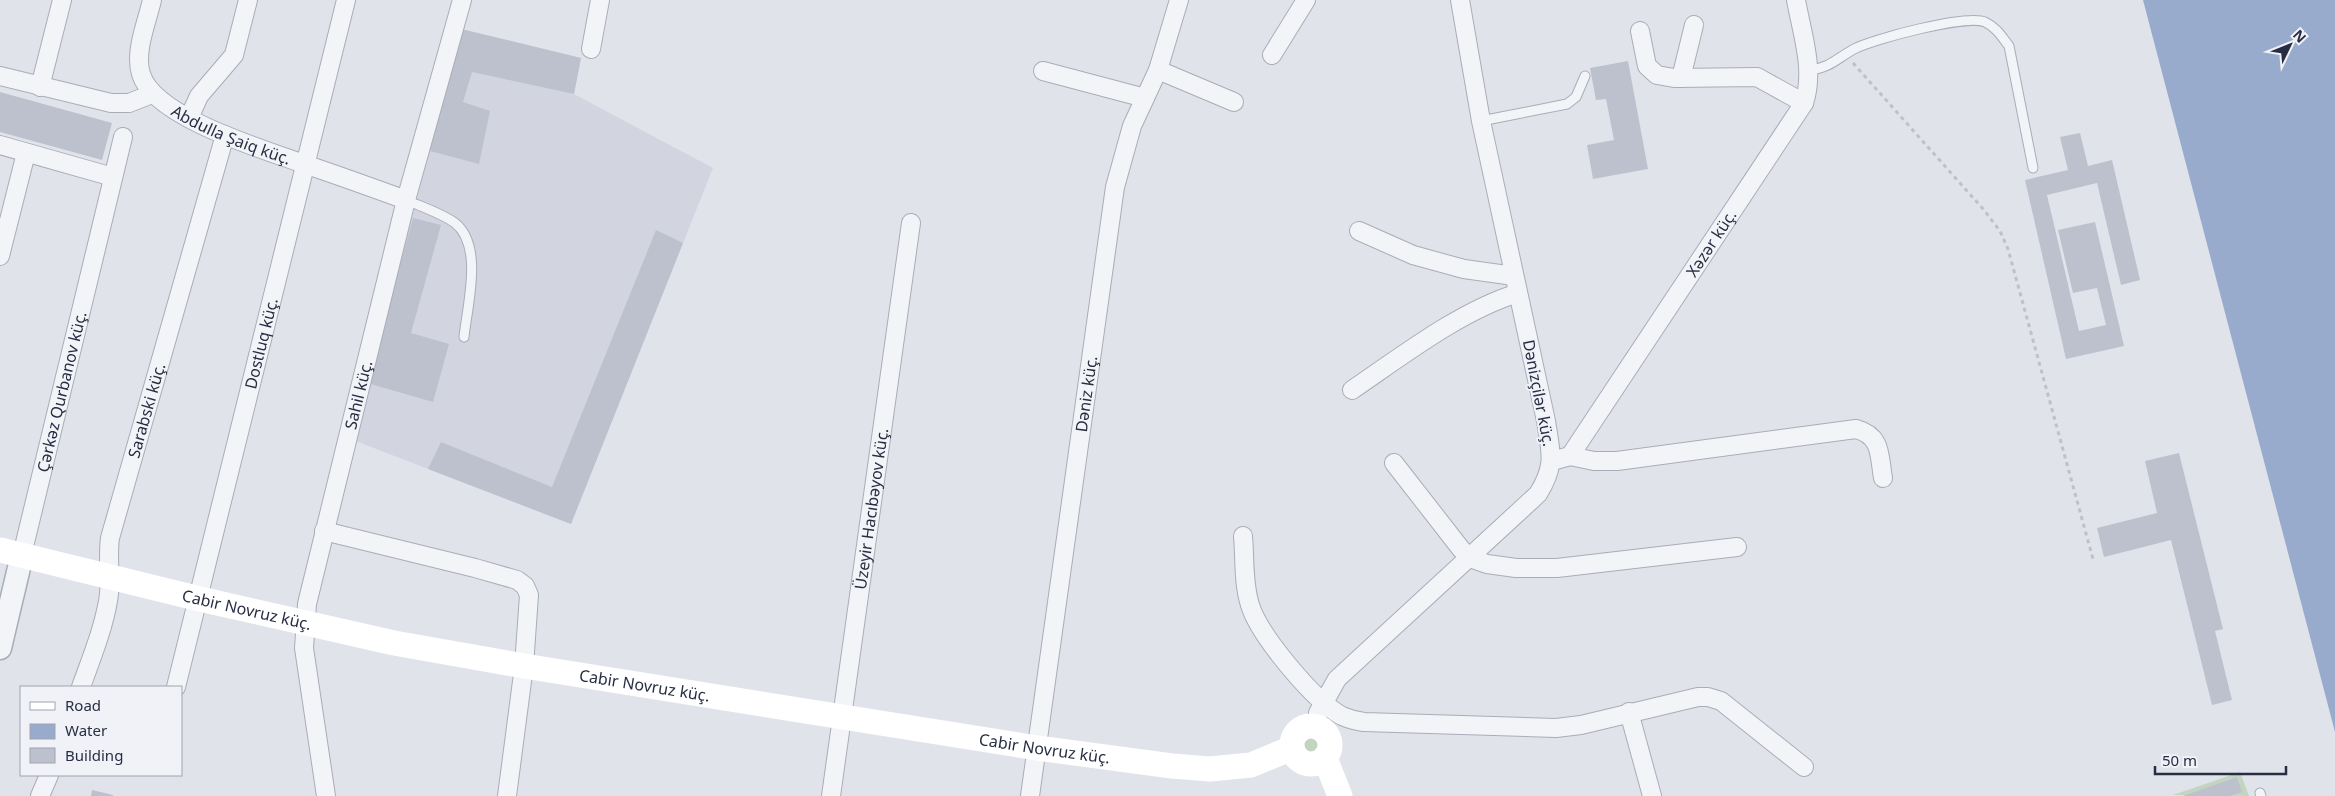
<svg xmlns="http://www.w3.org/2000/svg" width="2335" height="796" viewBox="0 0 2335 796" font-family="'Noto Sans',sans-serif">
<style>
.built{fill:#d2d5e0}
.green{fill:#c3d5c1}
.water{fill:#98abcd}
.building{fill:#bdc1ce}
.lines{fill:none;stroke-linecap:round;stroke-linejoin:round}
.service-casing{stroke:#a8adb8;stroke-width:11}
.minor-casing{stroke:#a8adb8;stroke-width:20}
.tertiary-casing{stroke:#a8adb8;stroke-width:25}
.path{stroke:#bec1c9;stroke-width:3;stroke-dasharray:4 4;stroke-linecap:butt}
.service{stroke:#f3f4f8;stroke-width:9}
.minor{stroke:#f3f4f8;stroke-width:18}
.tertiary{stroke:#f3f4f8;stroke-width:22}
.secondary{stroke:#fff;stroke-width:25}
.labels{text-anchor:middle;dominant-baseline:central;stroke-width:4;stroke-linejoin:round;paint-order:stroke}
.street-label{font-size:16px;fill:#272e43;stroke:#f0f2f8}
</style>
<rect width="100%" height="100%" fill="#e0e3ea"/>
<path class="built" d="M461,29L581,58L574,94L713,168L571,524L353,440Z"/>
<path class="green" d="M1302 745a9 9 0 1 1 18 0a9 9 0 1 1-18 0Z
M2240,772L2249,796L2173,795Z"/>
<path class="water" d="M2143,0H2335V732Z"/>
<path class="building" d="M461,29L581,58L574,94L472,72L463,102L490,111L479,164L430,151Z
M1628,61L1648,169L1593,179L1587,145L1614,140L1606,99L1596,100L1590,68Z
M0,92L112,123L102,160L0,132Z
M2080,133L2088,166L2112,160L2140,280L2121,285L2097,183L2047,195L2079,331L2106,325L2097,288L2073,293L2058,230L2095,222L2124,346L2066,359L2025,180L2068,170L2060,137Z
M413,218L441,225L411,333L449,344L433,402L367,383Z
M656,230L683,243L571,524L428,469L441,442L552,487Z
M2179,453L2223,629L2215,631L2232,700L2212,705L2171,540L2104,557L2097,528L2157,513L2145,461Z
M2237,777L2242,792L2230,796H2183Z
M92,790L113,795V796H91Z"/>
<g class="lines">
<g class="service-casing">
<path id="service" d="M1809,70C1830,68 1836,59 1854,49C1873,39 1967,14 1985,22C1996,27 2002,37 2009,46L2033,168
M1481,121L1567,104L1576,97L1585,76
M406,200C422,207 441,213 455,223C484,246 467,306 464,337
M2260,793L2261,796"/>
</g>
<g class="minor-casing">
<g id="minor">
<path id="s1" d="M152,0C147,22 134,52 141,74C154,118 266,150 307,165C340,176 373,188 406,200"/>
<path d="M1640,31L1647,66L1657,75L1674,78L1757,77L1804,103"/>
<path d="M591,49L600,0"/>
<path d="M1272,55L1306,0"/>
<path d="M1158,70L1234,102"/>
<path d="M1043,71L1145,98"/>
<path d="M0,76L111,103H129L152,94"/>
<path d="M1681,78L1694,25"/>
<path d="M40,87L62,0"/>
<path d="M189,118L199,96L234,55L248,0"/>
<path d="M0,145L113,177"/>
<path d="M1359,231L1413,255L1464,269L1514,276"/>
<path d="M0,256L26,153"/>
<path d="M1352,390C1402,356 1460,311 1518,293"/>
<path d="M1570,456L1594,461H1617L1856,429C1882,436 1879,455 1883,478"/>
<path id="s2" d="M1552,461L1570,456L1804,103C1815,70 1802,34 1796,0"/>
<path d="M1394,463L1461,549L1470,558L1487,564L1516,568H1557L1737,547"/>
<path d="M324,531L475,568L517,580L525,586L529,595L524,666L507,796"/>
<path d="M1243,536C1245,559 1243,583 1250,605C1259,635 1314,701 1342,716C1349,719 1356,721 1364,722L1556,728L1581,725L1698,697H1708L1721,701L1804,767"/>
<path id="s3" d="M22,555L123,137"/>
<path id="s4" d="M81,687C91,659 103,630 108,601C112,581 107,559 110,538L225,135"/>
<path id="s5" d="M176,687L346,0"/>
<path d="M1629,712L1652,796"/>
<path d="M1316,727L1318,713L1337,679L1538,494C1556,465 1551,453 1546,421L1481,121L1460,0"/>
<path d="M40,796L49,775"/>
<path id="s6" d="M326,796L304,648L307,604L406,200L462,0"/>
<path id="s7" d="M831,796L911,223"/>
<path id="s8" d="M1030,796L1115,187L1132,126L1158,70L1179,0"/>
</g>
</g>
<g class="tertiary-casing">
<path id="tertiary" d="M0,648L22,555"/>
</g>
<path class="path" d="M1853,63L1984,210L2000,231L2008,249L2093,559"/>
<use href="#service" class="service"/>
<use href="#minor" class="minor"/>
<use href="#tertiary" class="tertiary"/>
<g class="secondary">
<path id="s9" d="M0,550L200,599L394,643L524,666L1037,748L1172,766L1210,769L1251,765L1292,748"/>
<circle cx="1311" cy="745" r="19"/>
<path d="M1325,758L1340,796"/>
</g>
</g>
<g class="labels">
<g class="street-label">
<text stroke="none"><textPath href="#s1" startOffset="188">Abdulla Şaiq küç.</textPath></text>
<text stroke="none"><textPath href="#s2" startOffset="274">Xəzər küç.</textPath></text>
<text stroke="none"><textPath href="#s5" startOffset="354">Dostluq küç.</textPath></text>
<text stroke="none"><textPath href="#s3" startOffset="168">Çərkəz Qurbanov küç.</textPath></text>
<text stroke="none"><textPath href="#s8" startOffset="406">Dәniz küç.</textPath></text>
<text transform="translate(1539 393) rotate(79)">Dәnizçilәr küç.</text>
<text stroke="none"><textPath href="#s6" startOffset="409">Sahil küç.</textPath></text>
<text stroke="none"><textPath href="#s4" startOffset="286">Sarabski küç.</textPath></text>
<text stroke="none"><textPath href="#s7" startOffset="290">Üzeyir Hacıbəyov küç.</textPath></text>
<text stroke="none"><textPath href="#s9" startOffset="254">Cabir Novruz küç.</textPath></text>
<text stroke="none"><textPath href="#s9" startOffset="659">Cabir Novruz küç.</textPath></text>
<text stroke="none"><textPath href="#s9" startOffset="1064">Cabir Novruz küç.</textPath></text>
</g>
</g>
<rect x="20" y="686" width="162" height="90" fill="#f0f2f8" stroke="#a0a4b0"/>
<rect x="30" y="702" width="25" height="8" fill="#ffffff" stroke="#a0a4b0"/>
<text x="65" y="711" font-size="15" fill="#272e43">Road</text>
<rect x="30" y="724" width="25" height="15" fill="#98abcd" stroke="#a0a4b0"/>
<text x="65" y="736" font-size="15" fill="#272e43">Water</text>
<rect x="30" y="748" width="25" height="15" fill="#bdc1ce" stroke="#a0a4b0"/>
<text x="65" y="761" font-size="15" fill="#272e43">Building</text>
<g transform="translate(2290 45) rotate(47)" stroke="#f0f2f8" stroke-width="4" paint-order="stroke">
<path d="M0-4L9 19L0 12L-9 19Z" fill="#272e43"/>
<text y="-8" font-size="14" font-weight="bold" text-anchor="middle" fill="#272e43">N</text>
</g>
<path d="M2155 766v8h131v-8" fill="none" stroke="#272e43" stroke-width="2.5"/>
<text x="2162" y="766" font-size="15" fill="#272e43" stroke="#f0f2f8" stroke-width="4" paint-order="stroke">50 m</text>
</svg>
